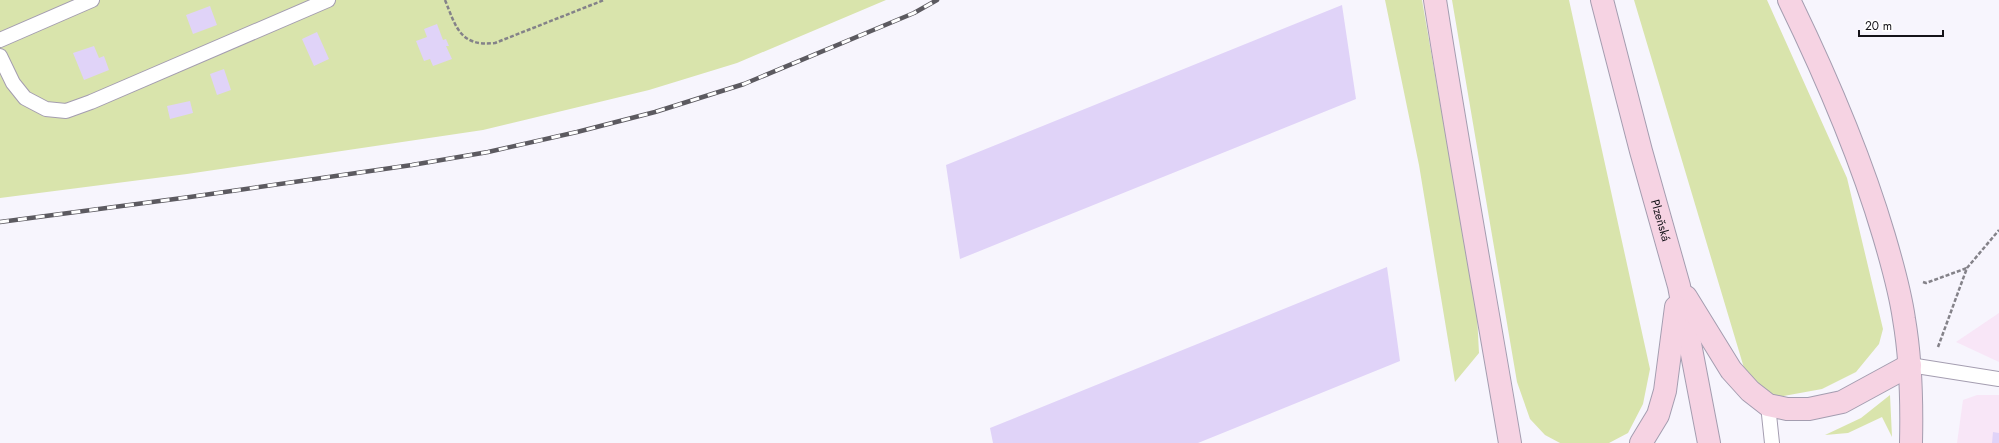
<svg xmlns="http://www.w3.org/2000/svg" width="1999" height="443" viewBox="0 0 1999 443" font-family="Jost,sans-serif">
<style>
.industrial{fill:#f8e6f7}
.green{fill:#d9e4ac}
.building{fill:#e0d3f8}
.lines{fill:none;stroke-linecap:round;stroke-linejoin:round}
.lane-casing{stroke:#a49db0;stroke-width:16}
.secondary-casing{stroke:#a49db0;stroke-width:24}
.path{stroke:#848289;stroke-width:2.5;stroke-dasharray:4 2;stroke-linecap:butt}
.lane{stroke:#fff;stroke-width:14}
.secondary{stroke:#f6d3e3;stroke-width:22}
.rail-casing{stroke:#5c5a60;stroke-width:4.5}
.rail{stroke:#fff;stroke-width:3;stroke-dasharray:9;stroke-linecap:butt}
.labels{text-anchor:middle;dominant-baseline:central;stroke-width:4;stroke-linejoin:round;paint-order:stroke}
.street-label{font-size:12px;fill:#151319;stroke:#fff}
</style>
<rect width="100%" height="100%" fill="#f7f5fd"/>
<path class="industrial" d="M1999,313V362L1956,342Z
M1977,395H1999V443H1957L1963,400Z"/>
<path class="green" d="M0,0H886L737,63L649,90L483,130L187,174L0,198Z
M1385,0H1422L1477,315L1479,353L1455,382L1419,165Z
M1452,0H1569L1650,369L1643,404L1628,433L1609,443H1560L1545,435L1530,419L1517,382Z
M1634,0H1767L1847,178L1883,329L1879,344L1856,372L1822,389L1778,397L1763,394L1747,378Z
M1890,395L1892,437L1882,417L1848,433L1825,435L1861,418Z"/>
<path class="building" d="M1342,5L1356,99L960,259L946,165Z
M210,6L217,25L193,34L186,15Z
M437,24L443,40L446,39L449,46H446L452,59L433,66L430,59L424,61L416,41L427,37L424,29Z
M317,32L329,59L314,66L302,39Z
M94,46L99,58L104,56L109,70L84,80L73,53Z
M224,69L231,90L217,95L210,74Z
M190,101L193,113L170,119L167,106Z
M1387,267L1400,361L1198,443H993L990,428Z
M1993,432L1999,433V443H1992Z"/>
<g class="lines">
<g class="lane-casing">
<path id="lane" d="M0,40L92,0
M0,56L13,83L25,98L46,109L66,111L91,102L328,0
M1910,365L1999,379
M1768,405L1772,443"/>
</g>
<g class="secondary-casing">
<g id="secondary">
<path d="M1435,0C1458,148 1485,295 1510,443"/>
<path id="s1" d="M1602,0L1641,151L1679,286L1709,443"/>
<path d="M1789,0C1826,76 1860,155 1884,236C1892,263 1900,291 1904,319C1911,360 1912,401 1911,443"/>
<path d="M1686,297L1731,370L1750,391L1768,405L1787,409H1809L1842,402L1910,365"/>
<path d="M1641,443L1658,415L1665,391L1676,307"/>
</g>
</g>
<path class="path" d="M445,0C456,27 460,47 495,43L604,0
M1923,282L1926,283L1967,268
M1938,347L1967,268L1999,230"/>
<use href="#lane" class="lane"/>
<use href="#secondary" class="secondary"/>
<g class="rail-casing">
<path id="rail" d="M0,222L190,197L412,165L488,152L577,132L655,112L744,84L914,13L937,0"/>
</g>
<use href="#rail" class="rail"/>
</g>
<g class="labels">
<g class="street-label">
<text stroke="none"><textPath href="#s1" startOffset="228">Plzeňská</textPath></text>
</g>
</g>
<path d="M1859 30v6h84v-6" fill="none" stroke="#151319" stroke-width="2"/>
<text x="1865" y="30" font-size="12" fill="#151319" stroke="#ffffff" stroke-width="3" paint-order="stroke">20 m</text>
</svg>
